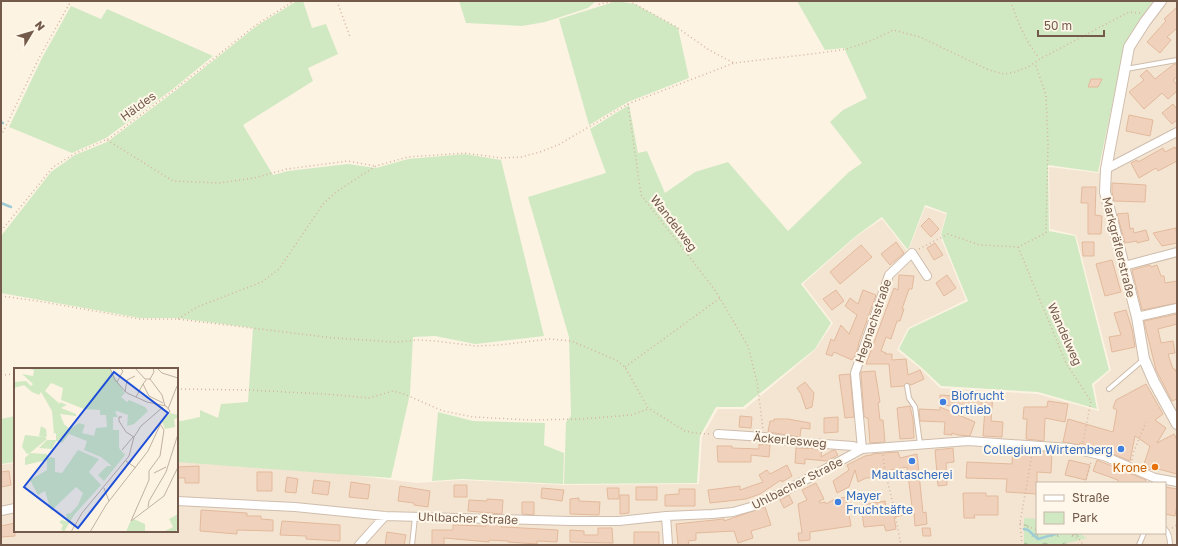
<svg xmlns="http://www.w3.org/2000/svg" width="1178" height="546" viewBox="0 0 1178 546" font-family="'Golos Text',sans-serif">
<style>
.residential{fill:#f3e5d2;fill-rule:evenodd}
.green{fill:#d1e9c2}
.park{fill:url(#park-crowns)}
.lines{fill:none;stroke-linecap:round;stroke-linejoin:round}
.stream{stroke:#9fccd6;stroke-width:2.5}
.building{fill:#f0d2bc;stroke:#e3b99c}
.service-casing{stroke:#cfbdad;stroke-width:6}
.minor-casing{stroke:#cfbdad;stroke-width:10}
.tertiary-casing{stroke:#cfbdad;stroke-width:12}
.path{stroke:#d5b59f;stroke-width:1.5;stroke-dasharray:1 3;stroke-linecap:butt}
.service{stroke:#fff;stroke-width:4}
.minor{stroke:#fff;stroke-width:8}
.tertiary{stroke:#fff;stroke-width:10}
.shop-dot{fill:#3f7fe0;stroke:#fff7e9;stroke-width:1.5}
.food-dot{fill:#e8710a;stroke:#fff7e9;stroke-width:1.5}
.labels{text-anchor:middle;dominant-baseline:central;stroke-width:4;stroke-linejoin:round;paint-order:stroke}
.street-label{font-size:12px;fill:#735a4a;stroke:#fff7e9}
.shop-label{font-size:12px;fill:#366cbe;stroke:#fff7e9;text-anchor:start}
.food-label{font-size:12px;fill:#c56008;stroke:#fff7e9;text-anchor:end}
.inset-road{fill:none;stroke:#c1b1a1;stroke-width:1}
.view{fill:#1d4ed8;fill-opacity:0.15;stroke:#1d4ed8;stroke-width:2}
.inset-edge{fill:none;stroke:#735a4a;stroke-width:2}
</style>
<defs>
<pattern id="park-crowns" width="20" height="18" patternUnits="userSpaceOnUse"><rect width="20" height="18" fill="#d1e9c2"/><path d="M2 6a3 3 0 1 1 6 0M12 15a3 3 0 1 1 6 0" fill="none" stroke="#aec0a0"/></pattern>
</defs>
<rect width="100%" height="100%" fill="#fcf3e3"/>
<path class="residential" d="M1155,1H1177V545H1V465L15,463V531H177V460L262,464L417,483L462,480L563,485L699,484L702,437L718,409H745L815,350L833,323L803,284L857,236L882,219L908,252L925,207L946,214L940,236L966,300L908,328L897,350L921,369L940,388L1038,394L1099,411L1094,385L1111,370L1076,235L1050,229L1049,167L1099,173L1109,119L1121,71ZM1037,483H1165V533H1037Z"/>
<path class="green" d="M297,1H303L312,28L326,24L338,54L308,68L313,81L243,125L273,175L288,171L348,164L376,168L408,159L465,154L501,160L544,336L475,344L435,336L413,337L410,394L391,478L177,462V420L181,421L200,417V410L218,418L221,404L248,402L253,328L177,318H140L1,293V236L51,172L75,155L107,142L175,91L258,25Z
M459,1H596L588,8L545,22L522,26L466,23Z
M617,1L635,4L678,28L689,78L628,102L589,125L559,19Z
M797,1H1153L1125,44L1098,172L1048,165L1049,231L1075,236L1109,370L1092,384L1097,409L1038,392L941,386L922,368L899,349L909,329L968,301L941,235L947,213L925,205L908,250L882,217L856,236L801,284L831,323L815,349L743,407H716L700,436L697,483L564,484L566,422L571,416L569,337L528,197L606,173L590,129L629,105L638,153L647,151L665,193L695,172L728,162L788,231L849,172L862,163L830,122L843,110L867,98L844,48L825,50Z
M71,6L101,19L107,9L213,56L173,89L106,138L72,153L9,127L42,58Z
M438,412L473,421L545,423L544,445L564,453L563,484L462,479L432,481Z
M15,416V462L1,464V419Z"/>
<path class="park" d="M1024,518L1037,519V533H1079L1087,538L1060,545H1024Z"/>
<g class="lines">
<path class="stream" d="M1,122L3,123
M1,203L11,207
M1024,529L1028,530L1038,539L1059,533"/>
</g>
<path class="building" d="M1177,7V28L1167,37L1171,40L1160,53L1147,42L1166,21L1164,19Z
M1174,64H1177V77L1173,80L1177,85V91L1168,99L1162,93L1144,109L1129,92L1144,80L1140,76L1147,70L1155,79Z
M1091,79H1102L1098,87H1088Z
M1173,104L1177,109V120L1172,124L1162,113Z
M1129,115L1153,120L1150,136L1126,131Z
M1175,147L1177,151V161L1158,171L1156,168L1139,178L1131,163L1137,160L1138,162L1163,148L1165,152Z
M1112,183L1146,185L1145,202L1114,201L1112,192Z
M1082,187H1096L1095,215L1102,216L1101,234H1088V203H1081Z
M1128,213L1130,229L1133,228L1134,233L1146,230L1149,240L1137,243V241L1125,243L1117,214Z
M929,218L939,229L931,237L921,226Z
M1176,228L1177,243L1162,246L1153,233Z
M896,242L904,253L890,265L881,254Z
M1082,242H1094V256H1083Z
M935,243L943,255L934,260L927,248Z
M861,245L872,257L840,284L830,272Z
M1112,260L1121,292L1105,296L1096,264Z
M1150,265L1151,267L1157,265L1161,276H1164L1165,283L1177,281V303L1142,310L1132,270Z
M899,275L914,276L912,289H909L902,309H904L900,321H897L891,339L886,337L881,351L886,353L885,354H892V360L906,359L908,375L920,370L924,379L911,385L907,383L904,386L891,387L889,364H866L894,288L898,290Z
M947,275L956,288L944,296L936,283Z
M836,290L844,301L832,310L823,299Z
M863,290L876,295L858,345H859L854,358H853L852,360L834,352L832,356L826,354L831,339L834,341L841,325L849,334L857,315L845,306L850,298L858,304Z
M1126,310L1132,329L1135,347L1112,352L1109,337L1121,335L1114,313Z
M1177,314V324L1158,329L1161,343L1173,341L1175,353L1168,354L1173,369H1175L1177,374V399L1172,401L1156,370L1144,321Z
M875,371L880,402L878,403L880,420H883L885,442L870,443L868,418H866L864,416L861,374V372Z
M850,374L854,417L845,418L839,375Z
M805,382L814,393L812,407L806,409L801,394L797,388Z
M1146,384L1163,414L1155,420L1166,428L1157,443L1174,434L1177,440V474L1151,467L1150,470L1143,467L1150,446L1135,436L1130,461L1101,449L1080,443L1079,445L1063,442L1068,419L1113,432L1117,410L1113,408L1116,400Z
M972,392L993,394L991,421L1003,422L1002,437L983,436L986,394L980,408L940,405V395L972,397Z
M1048,401L1068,404L1065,422L1045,418L1044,441L1026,439L1027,419H1023L1024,407H1047Z
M910,406L913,420L914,438L900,439L897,408Z
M940,407L975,422L970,436L958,435L952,433V435L944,434L945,422L920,421L919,409L940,410Z
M740,416L752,417L751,428L739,427Z
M838,417V432L824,433V418Z
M774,419H788L810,423V429L801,428L800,437L768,432L770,421H774Z
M759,444L770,445L769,457L751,455V462H718L717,446H732V448L759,449Z
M796,448L822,449L821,457L833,450H835L838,455L827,461L805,459V464L795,463Z
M953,448L954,462L946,463L947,485L938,486L935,450Z
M1013,450L1052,452L1051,473L1037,472V494L1006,492L1007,479L966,478L967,462L1012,464Z
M898,452L900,458L917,454L923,513L926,512L927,524L915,526L914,513L894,517L896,529L886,531L884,525L864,527L861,507H862V505L885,501L886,507L892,506V510L912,506L907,467L881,472V477L866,478L858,482L855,470L849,487L837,493L833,481L849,470L847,465L865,456L872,455V454Z
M1069,460L1090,465L1086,480L1065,475Z
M1097,460L1146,480L1145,483H1117L1118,480L1093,471Z
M787,465L792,476L782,482L781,480L760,494L746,499L710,503L708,490L740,486V490L763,482L759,475L767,470L770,474Z
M199,466V483H185V478H177V467Z
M9,471L11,485L1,487V472Z
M257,472H272V491H257Z
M287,477L298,479L296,493L285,492Z
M314,480L330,482L328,495L312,493Z
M351,482L370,485L368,499L349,497Z
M816,483L824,499L819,501L820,503L825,502L826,504L833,500L846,497L851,526L810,532V540L799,541L798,533H802L798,504L807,500L802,490Z
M454,485H467V497H454Z
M400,486L430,491L428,507L414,505V503L398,501Z
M636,487H657V500H636Z
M1165,487L1177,489V504L1175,516L1165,514Z
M542,488L564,490L562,501L541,498Z
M607,488H619V499H608Z
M679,489H695V506H665V495L679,494Z
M963,493H986V496H998V515H974L975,518H964Z
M620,495H629V513L620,514Z
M789,495L793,503L784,508L780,500Z
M579,498V501L600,502L599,515L570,514V499Z
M487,499L503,500L502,514L468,511L469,500L487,501Z
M522,502H534V515L522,514Z
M765,507L771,525L751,531L753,538L738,543L734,531L696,533V540L688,541L689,545H678L676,524L724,519V521Z
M201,510L247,513V516H261V519L273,520V531L237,530V534L200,531Z
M282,521L340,525V541L306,539V536L280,535Z
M15,523V536L1,537V526Z
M486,524L502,525L501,527H505L558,530L557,542L537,541V544L508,542V541L489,540V542L444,538V545H432V530H453V525L486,526Z
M598,528H612L613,543L570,542V530L584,531V535H598Z
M922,528H930L931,536H923Z
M387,532L406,535L404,545H385Z
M634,532H659V545H634Z"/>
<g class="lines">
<g class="service-casing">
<path id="service" d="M1126,69L1177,60
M907,386L909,398L915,407L920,444
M1109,389L1144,359
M1165,529C1169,533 1170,539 1170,545
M412,545L415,517
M1139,545L1144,533"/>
</g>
<g class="minor-casing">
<path id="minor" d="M1106,169L1177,132
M1124,266L1177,252
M1137,317L1177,308
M718,434L764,437L796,442L853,446L862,449
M862,449L855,373L889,275L912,253L927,276
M177,501L295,507L385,516L570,521H619L666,516L712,514L733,512L754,506L785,491L862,449L968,441L1070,448L1104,456L1155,478L1177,482
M1,511L15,508
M666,516L668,545
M359,545L385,516"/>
</g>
<g class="tertiary-casing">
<path id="tertiary" d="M1161,1L1145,22L1129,47L1106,169L1105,192L1137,317L1144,359L1154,382L1177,424"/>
</g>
<path class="path" d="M337,1L350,37
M596,1L599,4L616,1
M629,1L675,26L709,50L734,63L820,53L847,49L873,40L893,30L920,37L989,70L1004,74L1015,72L1028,67L1040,59L1129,12L1140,13
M1011,1C1017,22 1026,41 1039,58
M628,104L641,195L715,290L748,346L757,382L763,429
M1,136L40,56L71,1
M107,140L173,181L219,183L254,178L287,169L348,161L375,166
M1,231L53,167L76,153L110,138L174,90L256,25L294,1
M1018,247L1066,363L1091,401L1083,442
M919,249L948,234L980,245L1018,247L1046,233L1048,144L1046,95L1035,63
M1,296L38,301L140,319H177L334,338L395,342L418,340L435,341L476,346L499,345L550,339L571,341L616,360L625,367L648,408L685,431L695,433L710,434
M178,319L197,307L262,282L279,269L323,204L336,192L376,166L408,157L465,153L501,158L521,157L540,152L558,145L628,104L734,63
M625,367L720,298
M1,375L15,374
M177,389L248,390L325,394L369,398L393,391L404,394L443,411L473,417L531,420L582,419L631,415L648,409
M883,455L885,471L893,504L901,545
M1132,460L1134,451L1146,422
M1085,483L1091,462
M1020,523L1037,530
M1172,528L1177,525
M1069,533L1080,540L1083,545
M1022,545L1020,523L1032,454"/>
<use href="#service" class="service"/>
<use href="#minor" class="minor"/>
<use href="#tertiary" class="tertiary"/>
</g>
<g class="shop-dot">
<circle cx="943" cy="402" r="4"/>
<circle cx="1121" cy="449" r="4"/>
<circle cx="912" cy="461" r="4"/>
<circle cx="838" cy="502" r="4"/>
</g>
<circle class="food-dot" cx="1155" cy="467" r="4"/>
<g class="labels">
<g class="street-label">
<text transform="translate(138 106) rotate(-36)">Häldes</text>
<text transform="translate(674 223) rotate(52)">Wandelweg</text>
<text transform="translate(1119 247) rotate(76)">Markgräflerstraße</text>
<text transform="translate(873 321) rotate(-71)">Hegnachstraße</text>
<text transform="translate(1065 334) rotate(66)">Wandelweg</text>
<text transform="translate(790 440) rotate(5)">Äckerlesweg</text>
<text transform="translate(797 483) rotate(-27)">Uhlbacher Straße</text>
<text transform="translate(468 518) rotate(2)">Uhlbacher Straße</text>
</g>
<g class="shop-label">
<text x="951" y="395">Biofrucht<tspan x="951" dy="14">Ortlieb</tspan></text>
<text x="1113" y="449" text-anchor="end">Collegium Wirtemberg</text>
<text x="912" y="474" text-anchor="middle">Maultascherei</text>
<text x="846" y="495">Mayer<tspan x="846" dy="14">Fruchtsäfte</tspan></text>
</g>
<g class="food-label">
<text x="1147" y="467">Krone</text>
</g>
</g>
<g transform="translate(14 368)">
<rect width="164" height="164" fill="#fcf3e3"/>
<path d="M12,0H95L111,25L107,29L113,34L115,32L131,39L134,43L120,56L113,58L114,47L103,43L101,44L104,49H99V62H105V80L111,87L90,113L84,107L93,98H98L87,89L70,82L73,73L55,66L48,75L42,73L38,81L25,80L33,72H42V65L40,66L38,43L27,24L25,27L18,24L10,17L0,20V14L12,13L17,18L19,16L8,6L19,8L20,2ZM37,15L49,20L47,32L70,41L86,42V47H92L93,59L82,60L80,68L68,65L71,57L65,55L56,61L50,56L46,46L62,48V46L47,40L53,37L46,34V36L31,23ZM27,58L32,61L33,68L31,69L33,71L16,85L33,86V89L41,90V104L48,105L64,82L85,91L75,104L87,117L60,147L50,164L47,161L49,157L45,154L48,152L54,154L52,146L57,145L64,137L69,125L62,119L37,143L31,123L24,127L16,112L33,102V92L11,97V90L16,85L13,86L8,79L11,67L30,69L25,68ZM164,146V160L161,164H149L159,159L155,151ZM120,151L131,156V164H112L116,154Z" fill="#d1e9c2" fill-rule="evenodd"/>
<path d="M156,45L164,47V50L160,51L161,59L151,61L148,54Z" fill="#d1e9c2"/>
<path class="inset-road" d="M96,0L101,12L113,25L133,34L152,38L156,43M121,0L131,11H136M139,0L140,4L136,11L148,27L151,38M143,0L148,5L164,10M132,12L129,16L135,28L149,35M103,14L109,3L106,0M111,24L113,12L121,8M122,29L129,16M154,41L163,18M108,49H105V53L112,64L120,69M146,56L150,62L146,88L135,103V112L117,153L150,128L164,99M108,82L119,69M112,93L122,100M140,105L152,99M90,120L95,133M134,139L135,133L152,104L164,66M57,164L68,145L115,88L120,69L127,58L149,39M76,164L92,137L134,83L147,55L156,43"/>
<path class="view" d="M100,4L154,45L64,160L10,119Z"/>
<rect width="164" height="164" class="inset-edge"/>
</g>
<rect width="1178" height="546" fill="none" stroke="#735a4a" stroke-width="4"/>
<rect x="1036" y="482" width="130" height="52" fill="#fff7e9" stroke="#c7b8a9"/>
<rect x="1044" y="495" width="20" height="6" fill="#ffffff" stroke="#c7b8a9"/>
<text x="1072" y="502" font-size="12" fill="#735a4a">Straße</text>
<rect x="1044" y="512" width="20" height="12" fill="#d1e9c2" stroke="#c7b8a9"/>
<text x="1072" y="522" font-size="12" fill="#735a4a">Park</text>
<g transform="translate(32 32) rotate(52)" stroke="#fff7e9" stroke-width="3" paint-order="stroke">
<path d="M0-3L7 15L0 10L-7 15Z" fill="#735a4a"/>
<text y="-6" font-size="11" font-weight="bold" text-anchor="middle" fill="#735a4a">N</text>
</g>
<path d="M1038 30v6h66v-6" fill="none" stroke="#735a4a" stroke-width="2"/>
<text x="1044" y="30" font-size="12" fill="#735a4a" stroke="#fff7e9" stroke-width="3" paint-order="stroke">50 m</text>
</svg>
